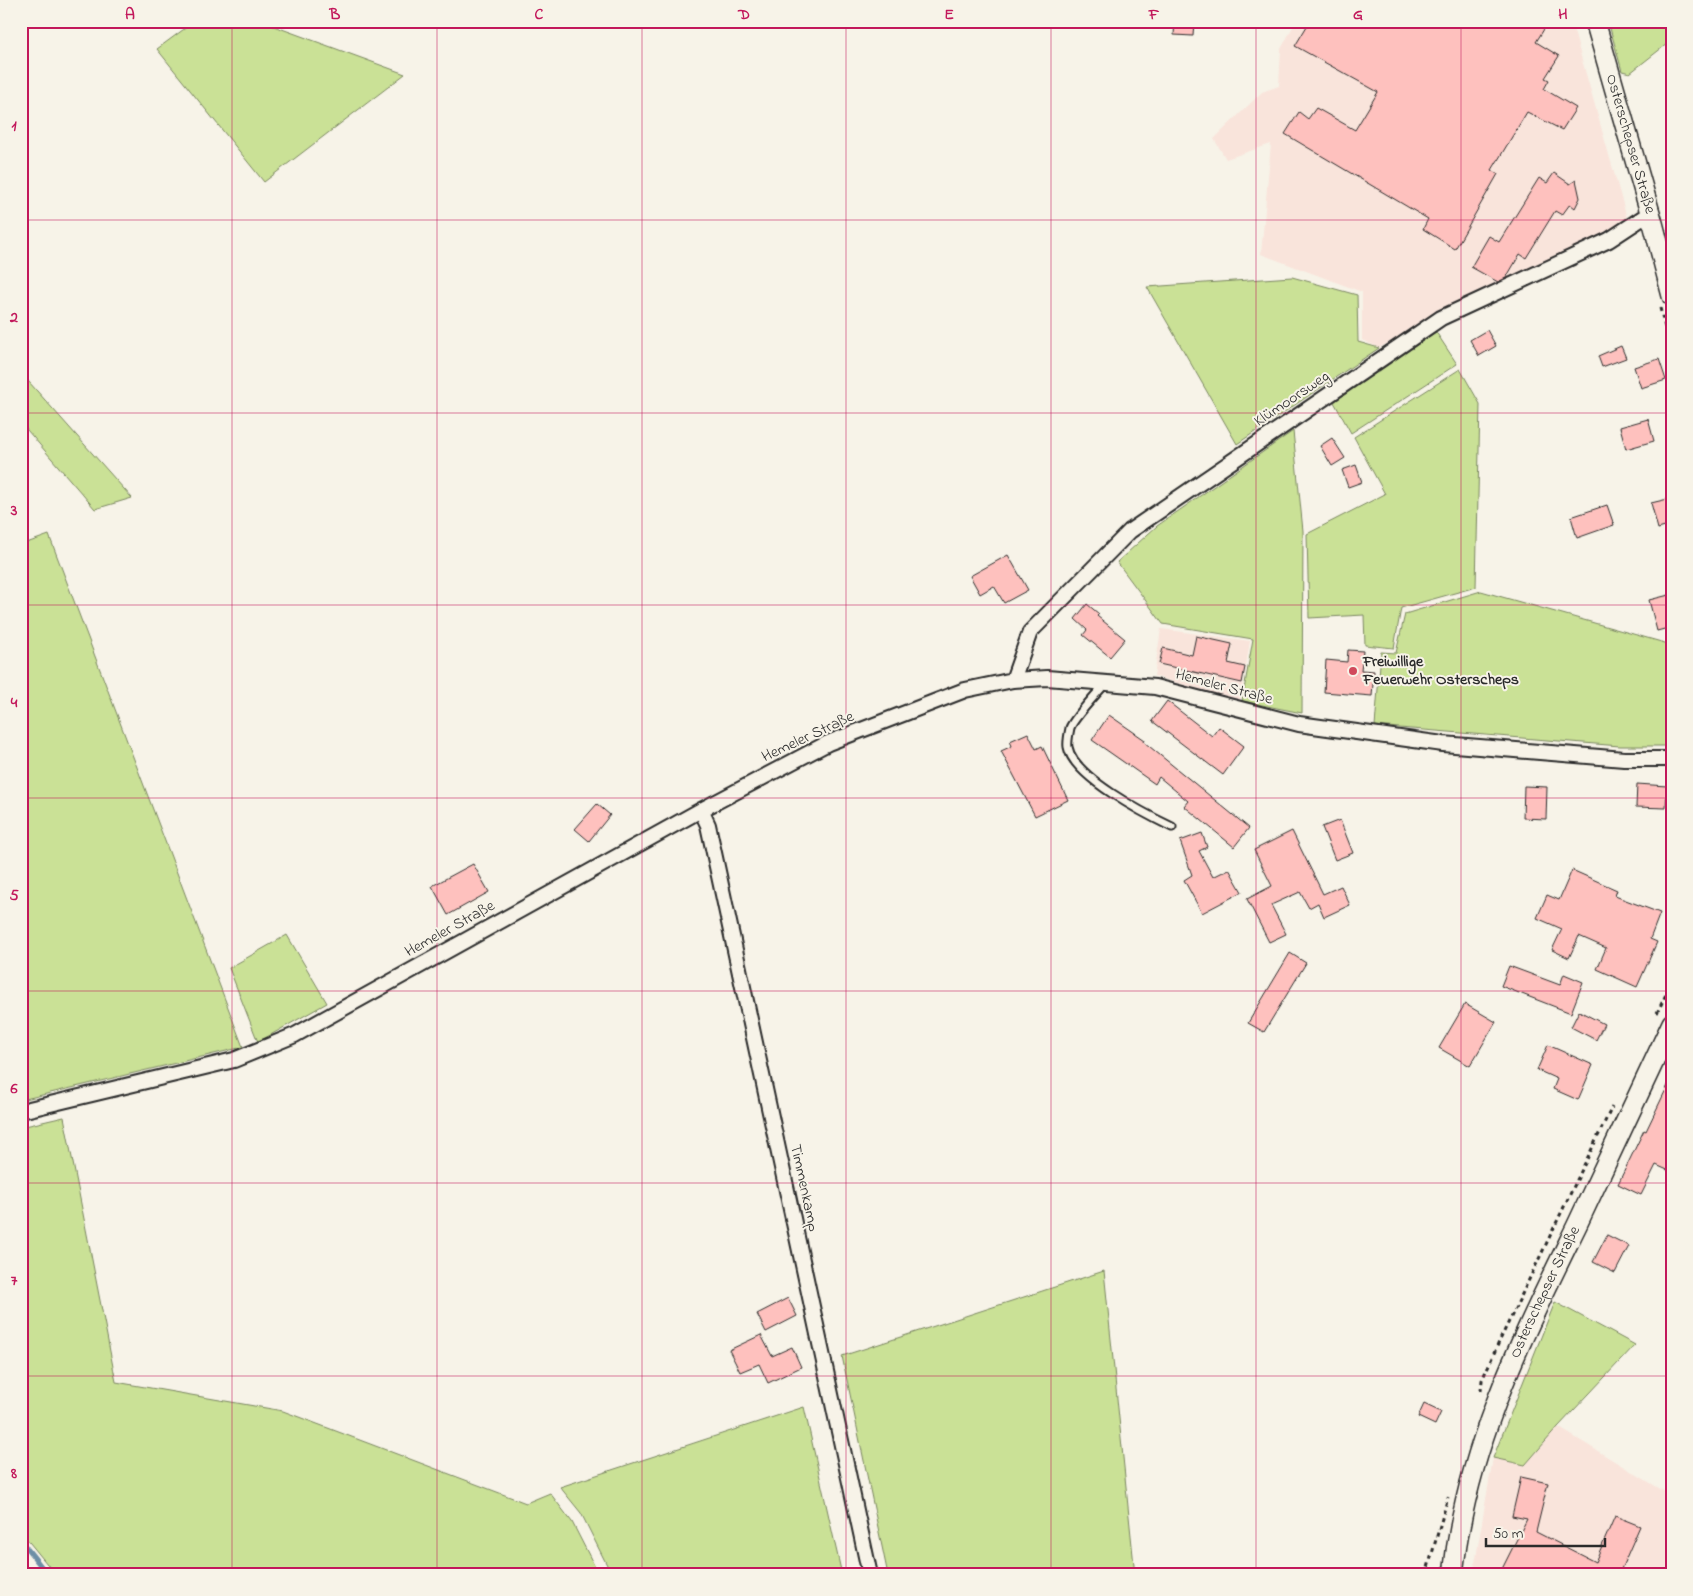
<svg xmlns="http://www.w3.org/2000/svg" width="1693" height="1596" viewBox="0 0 1693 1596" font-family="'Indie Flower',sans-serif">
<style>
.built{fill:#f9e4db}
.green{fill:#cae196;stroke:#7a8660}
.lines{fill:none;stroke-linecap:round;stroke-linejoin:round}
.stream{stroke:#6d8ea6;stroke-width:5}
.building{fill:#fec1be;stroke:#2b2b2b}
.service-casing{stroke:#2b2b2b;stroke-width:11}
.minor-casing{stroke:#2b2b2b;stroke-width:18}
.secondary-casing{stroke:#2b2b2b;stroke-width:22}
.path{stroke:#2b2b2b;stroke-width:3;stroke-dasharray:4 4;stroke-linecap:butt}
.service{stroke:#f7f3e8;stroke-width:7}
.minor{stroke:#f7f3e8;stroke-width:14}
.secondary{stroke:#f7f3e8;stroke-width:19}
.grid{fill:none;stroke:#c2185b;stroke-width:1;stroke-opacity:0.55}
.poi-dot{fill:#d1495b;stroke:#f7f3e8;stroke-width:2}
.labels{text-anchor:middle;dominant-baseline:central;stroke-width:4;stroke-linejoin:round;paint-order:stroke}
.street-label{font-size:16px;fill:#2b2b2b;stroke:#f7f3e8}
.poi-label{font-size:16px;font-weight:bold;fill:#2b2b2b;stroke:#f7f3e8;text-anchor:start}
.neatline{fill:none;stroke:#c2185b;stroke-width:2}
.grid-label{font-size:16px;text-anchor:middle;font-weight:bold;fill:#c2185b}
</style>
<rect width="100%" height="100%" fill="#f7f3e8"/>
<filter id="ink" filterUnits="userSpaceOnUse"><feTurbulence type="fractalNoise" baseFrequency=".02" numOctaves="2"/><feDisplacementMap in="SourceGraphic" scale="10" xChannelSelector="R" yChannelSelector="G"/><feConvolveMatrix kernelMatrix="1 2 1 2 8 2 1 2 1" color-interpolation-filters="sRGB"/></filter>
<g filter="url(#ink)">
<path class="built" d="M1296,21H1571L1628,222L1493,287L1379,348L1362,340V292L1261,254L1271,144L1226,159L1214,139L1262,92L1279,86L1281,49Z
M1161,629L1250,641L1240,702L1154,676Z
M1558,1427L1672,1496V1575H1473L1493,1458L1525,1465Z"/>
<path class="green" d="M195,21H260L405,74L264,182L157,49Z
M1608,21H1672V40L1630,73L1622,71Z
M1292,277L1357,295L1358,342L1379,348L1237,444L1147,287Z
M1436,332L1457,364L1351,433L1334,402Z
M1460,369L1480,404L1476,587L1401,608L1394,648L1365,645L1364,615L1309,618L1307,534L1385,494L1354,437Z
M21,373L132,498L95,509L21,423Z
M1293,431L1303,531L1302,713L1242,701L1253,639L1163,624L1117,562L1157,526Z
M49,535L243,1047L21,1100V545Z
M1481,591L1672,645V746H1620L1375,726L1381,652L1396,653L1405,614Z
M287,935L327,1003L258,1042L229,968Z
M64,1117L116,1382L283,1411L526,1503L550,1493L572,1522L599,1575H56L21,1532V1127Z
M1104,1271L1135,1575H888L842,1356Z
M1555,1302L1635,1345L1558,1427L1525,1465L1493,1458Z
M804,1407L842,1575H612L581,1513L560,1487Z"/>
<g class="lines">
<path class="stream" d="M21,1541L48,1575"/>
</g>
<path class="building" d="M1175,21H1194L1193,36L1174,35Z
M1310,21H1549L1536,42L1559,56L1545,78L1549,80L1544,89L1576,108L1562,130L1527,112L1492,170L1498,174L1455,249L1423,229L1428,219L1285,134L1299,112L1308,119L1316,108L1355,130L1378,92L1295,46Z
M1554,173L1570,184L1576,180L1580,198L1575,208L1570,204L1562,215L1555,211L1526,258L1520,254L1506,278L1498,282L1471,267L1489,236L1499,242L1539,178L1547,183Z
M1487,330L1496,346L1479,356L1470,340Z
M1621,346L1626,358L1602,367L1598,356Z
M1659,359L1666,380L1641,388L1634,367Z
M1648,419L1654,441L1626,449L1620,427Z
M1332,438L1345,458L1332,466L1320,446Z
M1356,465L1362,482L1348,487L1342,470Z
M1672,498V525L1658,529L1651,503Z
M1607,505L1614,525L1577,538L1571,517Z
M1008,555L1028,590L1004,603L994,586L980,594L970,576Z
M1669,595L1672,605V627L1657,631L1649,600Z
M1087,604L1099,614L1097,616L1125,639L1110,657L1083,635L1087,630L1075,619Z
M1196,636L1232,644L1228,663L1245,667L1242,683L1159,664L1163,648L1192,655Z
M1348,650L1363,651L1361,670L1374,671L1372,696L1324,692L1326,660L1347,662Z
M1167,701L1212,736L1219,727L1244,746L1223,775L1152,721Z
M1109,715L1145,740L1144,742L1249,828L1234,847L1184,806L1188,801L1159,777L1155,784L1092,740Z
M1028,733L1036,749L1042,746L1068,800L1035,816L1001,751L1012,746L1010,741Z
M1637,784L1667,786L1666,808L1636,807Z
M1524,786L1547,787L1546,819L1523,818Z
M597,804L610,815L589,841L575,829Z
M1340,820L1353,853L1335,860L1322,827Z
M1292,831L1323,894L1341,886L1350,905L1324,917L1318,903L1309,908L1300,892L1271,905L1286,934L1269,942L1247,899L1272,886L1254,850Z
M1202,833L1207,847L1199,851L1213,877L1229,869L1242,892L1202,913L1184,880L1192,875L1180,841Z
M473,864L489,892L448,915L432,886Z
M1572,870L1617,890L1615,896L1660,913L1650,939L1657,942L1637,987L1597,969L1606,948L1579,936L1569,958L1552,950L1562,929L1537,918L1547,895L1559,900Z
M1290,953L1306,963L1264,1032L1248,1023Z
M1509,966L1560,985L1564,974L1583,982L1571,1013L1501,986Z
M1465,1004L1496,1022L1470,1066L1439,1048Z
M1579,1011L1604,1024L1596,1040L1571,1027Z
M1548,1045L1593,1065L1578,1100L1553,1089L1557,1079L1537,1070Z
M1672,1077V1172L1656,1165L1641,1195L1618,1184L1644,1130L1646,1131Z
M1607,1235L1629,1246L1615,1273L1593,1262Z
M788,1298L797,1316L766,1332L757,1314Z
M761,1335L772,1356L792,1347L801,1367L768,1383L759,1364L740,1372L729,1350Z
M1424,1404L1441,1412L1435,1425L1418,1417Z
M1521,1477L1548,1483L1536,1532L1595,1562L1615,1516L1640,1526L1619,1574L1621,1575H1513L1502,1569L1527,1519L1512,1516Z"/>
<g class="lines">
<g class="service-casing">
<path id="service" d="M1106,683C1098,692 1073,719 1070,728C1069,733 1067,742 1068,747C1073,777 1147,815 1172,827"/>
</g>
<g class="minor-casing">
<path id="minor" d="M1013,680L1030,632L1130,531L1441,318L1609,240L1650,213
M701,810L708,825L870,1575
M21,1111L234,1060L295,1035L701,810L828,743L965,690L1013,680L1047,678L1155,687L1299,724L1443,744L1624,759H1672"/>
</g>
<g class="secondary-casing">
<g id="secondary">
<path id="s1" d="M1595,21L1653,223L1672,296"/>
<path id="s2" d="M1453,1575C1466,1447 1522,1338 1577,1225C1609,1158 1640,1090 1672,1023"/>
</g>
</g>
<path class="path" d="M1660,308L1672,355
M1657,1013L1672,982
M1481,1391L1482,1380L1499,1342L1612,1107
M1426,1575L1448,1497"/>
<use href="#service" class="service"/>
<use href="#minor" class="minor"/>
<use href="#secondary" class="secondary"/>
</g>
</g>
<path class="grid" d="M232,21V1575M437,21V1575M642,21V1575M846,21V1575M1051,21V1575M1256,21V1575M1461,21V1575M21,220H1672M21,413H1672M21,605H1672M21,798H1672M21,991H1672M21,1183H1672M21,1376H1672"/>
<circle class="poi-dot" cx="1353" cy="671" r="5"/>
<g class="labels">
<g class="street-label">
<text stroke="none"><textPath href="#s1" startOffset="128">Osterschepser Straße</textPath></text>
<text transform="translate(1292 399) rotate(-34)">Klümoorsweg</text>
<text transform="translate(1224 687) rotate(15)">Hemeler Straße</text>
<text transform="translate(808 737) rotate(-25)">Hemeler Straße</text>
<text transform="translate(450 929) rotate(-29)">Hemeler Straße</text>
<text transform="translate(804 1188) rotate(78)">Timmenkamp</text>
<text stroke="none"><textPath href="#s2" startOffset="299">Osterschepser Straße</textPath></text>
</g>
<g class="poi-label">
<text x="1363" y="662">Freiwillige<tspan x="1363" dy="18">Feuerwehr Osterscheps</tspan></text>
</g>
</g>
<rect width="1693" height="1596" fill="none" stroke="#f7f3e8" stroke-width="55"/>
<path d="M1486 1538v8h119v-8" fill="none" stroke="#2b2b2b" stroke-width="2.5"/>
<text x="1493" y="1538" font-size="15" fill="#2b2b2b" stroke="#f7f3e8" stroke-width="4" paint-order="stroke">50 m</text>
<rect x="28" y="28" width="1638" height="1540" class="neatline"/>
<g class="grid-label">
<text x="130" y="19">A</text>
<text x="335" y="19">B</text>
<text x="539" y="19">C</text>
<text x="744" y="19">D</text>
<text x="949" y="19">E</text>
<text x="1154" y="19">F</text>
<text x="1358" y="19">G</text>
<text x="1563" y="19">H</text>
<text x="14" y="130">1</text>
<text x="14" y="322">2</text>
<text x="14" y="515">3</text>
<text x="14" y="707">4</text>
<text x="14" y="900">5</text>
<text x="14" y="1093">6</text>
<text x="14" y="1285">7</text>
<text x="14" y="1478">8</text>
</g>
</svg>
